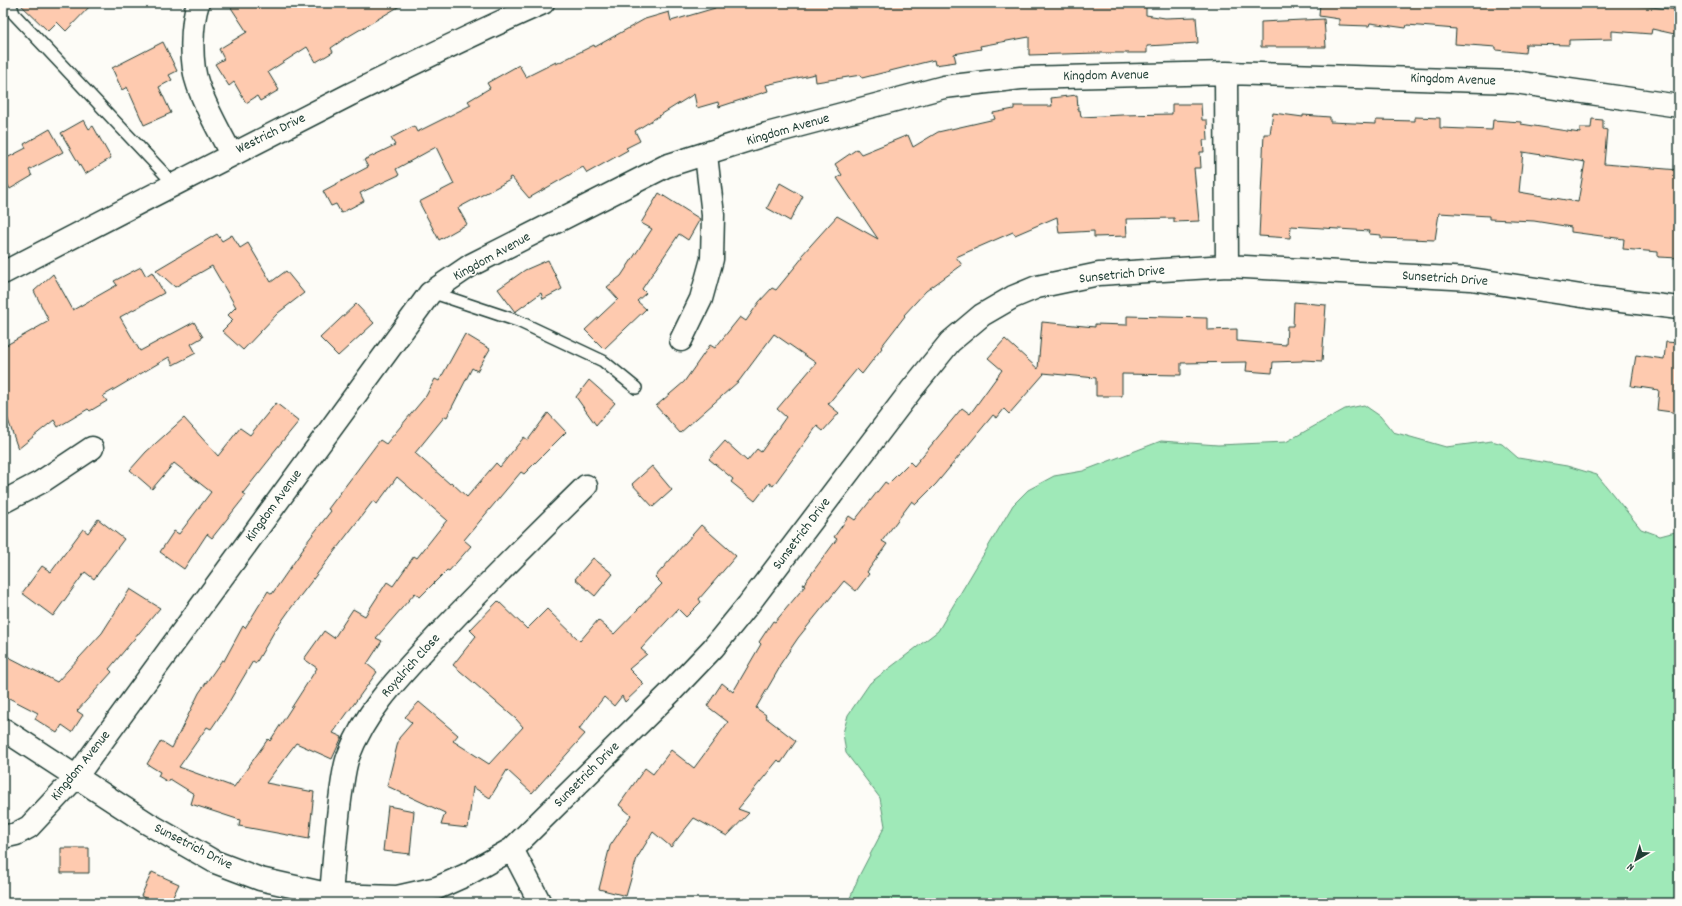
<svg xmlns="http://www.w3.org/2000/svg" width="1682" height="906" viewBox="0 0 1682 906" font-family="Dekko,sans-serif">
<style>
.green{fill:#9fe9b8;stroke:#5f9376}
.building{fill:#fecaaf;stroke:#1f3d34;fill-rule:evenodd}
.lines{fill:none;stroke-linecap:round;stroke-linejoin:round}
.lane-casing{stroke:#1f3d34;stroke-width:14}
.street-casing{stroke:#1f3d34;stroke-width:25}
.secondary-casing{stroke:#1f3d34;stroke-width:25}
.lane{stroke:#fdfcf7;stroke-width:11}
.street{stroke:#fdfcf7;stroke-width:22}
.secondary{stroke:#fdfcf7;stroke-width:22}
.labels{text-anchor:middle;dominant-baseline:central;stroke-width:3.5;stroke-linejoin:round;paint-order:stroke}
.street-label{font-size:14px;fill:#1f3d34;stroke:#fdfcf7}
</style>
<rect width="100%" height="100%" fill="#fdfcf7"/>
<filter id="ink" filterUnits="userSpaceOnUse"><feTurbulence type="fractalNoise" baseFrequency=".025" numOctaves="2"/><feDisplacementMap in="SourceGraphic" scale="8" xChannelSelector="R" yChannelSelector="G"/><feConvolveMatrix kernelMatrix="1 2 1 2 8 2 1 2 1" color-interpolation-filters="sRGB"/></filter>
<g filter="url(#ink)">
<path class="green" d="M1364,405L1380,416L1393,432L1446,447L1492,441L1502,444L1518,458L1567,466L1597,475L1641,529L1660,536L1679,531V903H848L859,876L885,826L880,798L846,753L843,733L848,715L870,683L938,631L1013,505L1028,490L1054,476L1083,471L1161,441L1218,445L1286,442L1345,409Z"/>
<path class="building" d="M19,3H93L66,31L57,22L48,31Z
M228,3H405L344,39L331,48L333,52L316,62L307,47L268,72L279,90L260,101L257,96L246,103L234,82L229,86L215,64L224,59L219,49L247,32Z
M714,3H1146V15L1165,18L1196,17L1198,43L1147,46V53H1097L1029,55V37L980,46L981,49L954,54L956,62L935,65L934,60L862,78L861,75L816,82L815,74L766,85L768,91L719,107L718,102L697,108L694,94L635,131L640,141L626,148L628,150L587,173L583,167L529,198L511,177L509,178L510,180L458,208L467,224L439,240L419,202L454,184L436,147L396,169L399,175L360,193L364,201L341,213L336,204L331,206L323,191L368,167L364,160L395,145L391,138L414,126L417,132L471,105L468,101L490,88L487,83L519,65L526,77L556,62V64L594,45L595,47L645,19L669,12L671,21L715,8Z
M1320,3H1613L1679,10V35L1652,29L1651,34L1612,31V39L1569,40V45L1526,44L1525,53L1496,50V47L1455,44L1456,29L1407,25L1406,28L1370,23L1369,26L1339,25V19L1319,16Z
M1324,19L1326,47H1261V22Z
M163,42L177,71L169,75L172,80L159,87L171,113L144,125L127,87L122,90L112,68Z
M1077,95L1078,110H1080L1081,117L1122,115L1172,114V104H1201L1202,120H1207L1208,140H1203L1204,152H1200L1201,168H1194L1199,221L1174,222V218L1126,219L1127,236L1094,237V231L1059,233L1057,217L1015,235L1013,232L956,257L962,265L926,291L904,315L905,316L881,347L882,348L862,374L857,369L828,404L839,413L823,431L817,426L773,486L769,483L755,501L731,482L733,479L709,459L725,441L747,461L757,449L761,452L786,417L777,409L816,363L774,334L739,381L680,433L656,406L684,382L710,345L715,348L740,317L746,321L759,302L772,288L776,290L803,257L802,255L837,216L878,239L837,178L842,175L835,164L857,149L861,154L908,135L913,147L938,132L995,119L993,113L1014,109V106H1052L1051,98Z
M1273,113L1303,117V115L1330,117V122L1376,124V120L1415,121V117L1440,118V128L1492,130L1493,120L1521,122V124L1580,133V128H1591L1592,119L1603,120V129L1607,130L1604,164L1679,170V258L1658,257V252L1623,249L1624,239L1571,232V227L1534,221L1489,219V216L1439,213L1435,240L1381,238V235L1369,234L1370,231L1291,226L1290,238L1259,236L1264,134H1270ZM1523,152L1585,162L1578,202L1519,192Z
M84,120L89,129L93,126L111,158L85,174L61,133Z
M50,129L63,152L29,170L32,176L10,189L3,176V160L26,148L24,144Z
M780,183L803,196L790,221L767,208Z
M659,193L700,219L688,240L679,234L642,289L646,293L637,301L646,309L604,349L585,330L618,299L607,287L621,276L652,229L641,223Z
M217,234L222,241L232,235L240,248L248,243L271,282L286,271L304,293L278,313L243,350L222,331L233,320L228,315L236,307L212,266L175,287L156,270Z
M548,260L562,289L543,299L541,293L515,312L498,289L525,270Z
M141,267L146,276L152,272L164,293L120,317L140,351L194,322L203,337L191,344L196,353L173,365L169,357L103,396L107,401L90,411L88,409L58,427L54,420L18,449L3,405V347L49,321L34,291L53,274L73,310L117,285L114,281Z
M1294,302L1326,305L1322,361L1302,360V361L1273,362L1272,373L1246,371L1247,362L1181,363V375L1122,374V396H1096V378L1043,373L1044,374L1009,414L1004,409L997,418L993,415L936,484L916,504L912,501L882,541L887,544L867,572L869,574L856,591L844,581L798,638L779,666L780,667L756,708L766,715L765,717L796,741L781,763L778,760L738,809L749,813L727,836L694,818L671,847L653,832L637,858L626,896L599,889L610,846L631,815L619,805L645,768L653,774L671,750L694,768L728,722L707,706L722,683L733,692L761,644L759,642L773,621L775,622L805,586L803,585L837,539L834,537L849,516L855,520L885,482L888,484L910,462L914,466L962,408L970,414L1002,370L988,358L1005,339L1038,369L1042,322L1095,327V324L1127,325V316L1207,318V330L1237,329V341L1286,345L1287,326H1293Z
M356,304L374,323L338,356L320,338Z
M465,334L490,349L477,371L472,368L447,417L445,416L415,453L450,484L451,482L467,497L496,463L500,467L524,437L528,440L548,413L566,432L524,474L521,472L464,540L471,546L449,571L447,570L420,597L415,593L376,638L382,641L367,664L377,672L333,733L342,737L332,759L296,743L266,783L314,792L309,839L239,826L240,820L191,804L194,794L170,779L168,782L158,776L160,772L147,764L161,741L172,748L199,693L222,660L224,661L243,626L245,628L268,591L272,594L304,548L303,547L331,511L328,509L380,440L386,444L426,396L435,379L439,381ZM397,477L447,520L417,558L414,556L393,586L387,582L365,616L353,609L334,638L324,631L304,659L317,668L270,741L268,739L234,787L179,767L207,727L211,729L226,707L253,661L256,663L274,632L291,608L373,501L377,504Z
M1666,342L1679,343V413L1657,410L1659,390L1631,386L1636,355L1664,359Z
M589,380L615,403L596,425L576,397Z
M276,403L299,421L272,454L273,455L243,493L246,495L212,538L207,534L184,569L160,552L174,531L179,534L211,492L174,463L152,489L130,470L146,452L184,418L218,456L240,428L250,435Z
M652,466L672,490L653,507L632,484Z
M98,519L124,539L94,579L85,572L53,616L22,593L42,566L51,572L83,529L88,533Z
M701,525L736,556L699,599L701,602L686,617L678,609L641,649L647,654L629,669L644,684L625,702L622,696L614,706L604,697L579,729L585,734L532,793L507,770L490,798L473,787L468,828L441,825L445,813L387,786L399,738L412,723L405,717L419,702L458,735L453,741L489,764L523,727L516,719L453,665L476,636L470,630L498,601L527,629L547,609L580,641L598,620L614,634L662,584L655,577Z
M593,558L613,574L595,596L575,579Z
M130,589L160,608L109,669L112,672L77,711L83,715L72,732L62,725L57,733L35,719L38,713L3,695V654L57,682L102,633Z
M388,806L414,811L410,854L383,851Z
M61,848H89V873H61Z
M152,872L179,884L170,903H155L141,896Z"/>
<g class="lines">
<g class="lane-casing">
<path id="lane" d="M10,3L14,14L175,185
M431,292L518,321L603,361L636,388"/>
</g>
<g class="street-casing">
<path id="street" d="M198,3C191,25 190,63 198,85C206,109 220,132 231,154
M1226,73L1227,266
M681,340L701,299L712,259L713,215L706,155
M3,502L41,482L92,448
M3,729L147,823L215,862L260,879L331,895L397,897L437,888L466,875L512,849L671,692L713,648L748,605L912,389L950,342L982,315L1013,297L1037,287L1099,274L1227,266L1471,279L1588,297L1679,308
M3,837L16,834L29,827L76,777L430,293L471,265L666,166L767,134L944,87L1021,78L1226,73L1515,82L1679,106
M512,849L540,903
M331,895C334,861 336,827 341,793C343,781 344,768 348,757C366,708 406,670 441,632C488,583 537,534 586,486"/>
</g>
<g class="secondary-casing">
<path id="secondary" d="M3,273C119,213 234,153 351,94C415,63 478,31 543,3"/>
</g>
<use href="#lane" class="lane"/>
<use href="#street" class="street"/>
<use href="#secondary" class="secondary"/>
</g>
</g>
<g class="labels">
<g class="street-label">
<text transform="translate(1106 76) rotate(-1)">Kingdom Avenue</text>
<text transform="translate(1453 80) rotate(2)">Kingdom Avenue</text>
<text transform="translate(788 130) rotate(-16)">Kingdom Avenue</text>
<text transform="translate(271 134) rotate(-26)">Westrich Drive</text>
<text transform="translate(492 257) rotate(-29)">Kingdom Avenue</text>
<text transform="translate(1122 275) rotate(-6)">Sunsetrich Drive</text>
<text transform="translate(1445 279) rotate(4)">Sunsetrich Drive</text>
<text transform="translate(274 506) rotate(-54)">Kingdom Avenue</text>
<text transform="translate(802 534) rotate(-53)">Sunsetrich Drive</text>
<text transform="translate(411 666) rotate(-48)">Royalrich Close</text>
<text transform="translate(81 766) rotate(-51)">Kingdom Avenue</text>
<text transform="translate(587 775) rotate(-45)">Sunsetrich Drive</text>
<text transform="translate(193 847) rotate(27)">Sunsetrich Drive</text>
</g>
</g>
<rect width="1682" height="906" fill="none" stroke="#fdfcf7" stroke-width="16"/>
<rect x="8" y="8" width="1666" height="890" fill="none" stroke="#1f3d34" stroke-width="1.5" filter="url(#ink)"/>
<g transform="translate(1636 860) rotate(218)" stroke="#fdfcf7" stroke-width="3" paint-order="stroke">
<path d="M0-3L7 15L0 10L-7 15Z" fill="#1f3d34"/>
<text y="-6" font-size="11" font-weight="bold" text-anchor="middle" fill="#1f3d34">N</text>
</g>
</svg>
